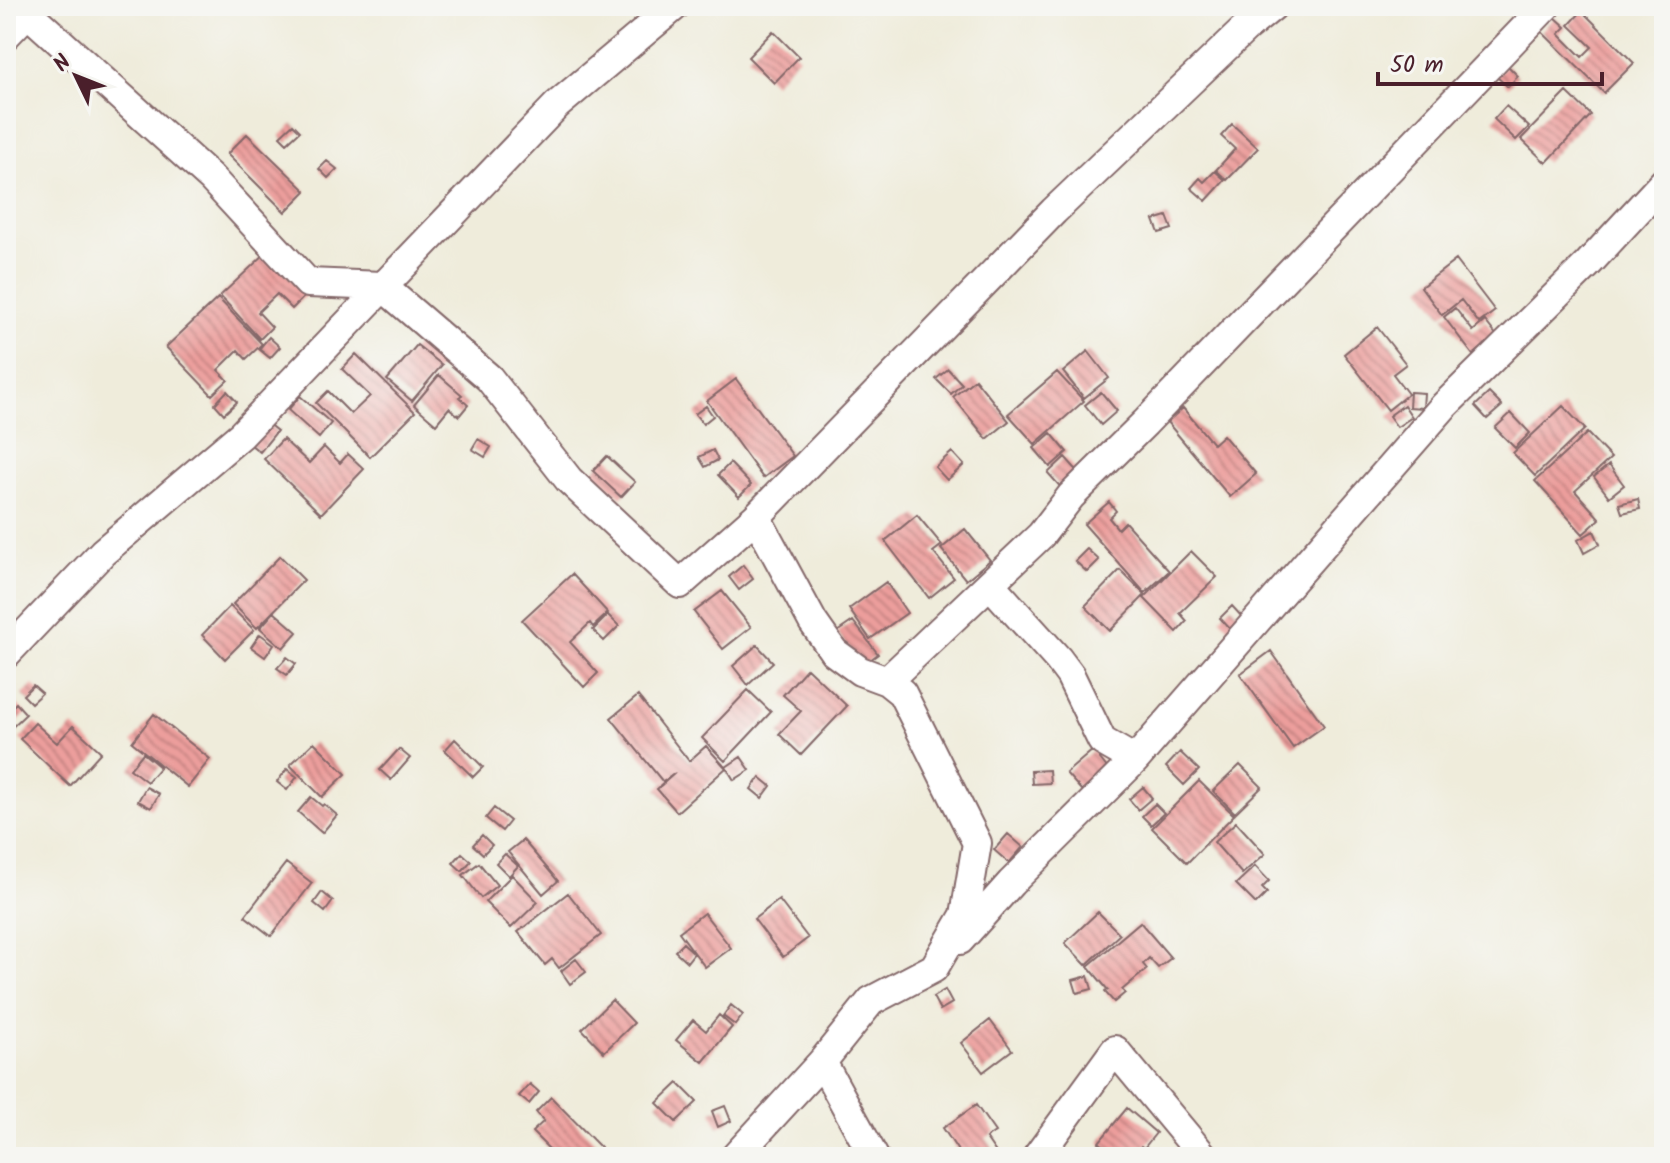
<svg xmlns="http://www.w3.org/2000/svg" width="1670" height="1163" viewBox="0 0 1670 1163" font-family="Kalam,sans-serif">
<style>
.building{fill:url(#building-back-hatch)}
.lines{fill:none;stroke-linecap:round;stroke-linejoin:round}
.minor-casing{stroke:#846769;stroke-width:32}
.minor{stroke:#fff;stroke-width:28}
</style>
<defs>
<pattern id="building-back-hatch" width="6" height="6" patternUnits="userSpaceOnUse" patternTransform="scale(2)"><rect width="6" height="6" fill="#ec9e9c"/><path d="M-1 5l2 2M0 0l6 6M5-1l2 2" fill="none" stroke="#c1807f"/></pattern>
</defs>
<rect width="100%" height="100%" fill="#f6f6f2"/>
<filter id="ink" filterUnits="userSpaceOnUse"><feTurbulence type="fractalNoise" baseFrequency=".0125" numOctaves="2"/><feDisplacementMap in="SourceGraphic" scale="16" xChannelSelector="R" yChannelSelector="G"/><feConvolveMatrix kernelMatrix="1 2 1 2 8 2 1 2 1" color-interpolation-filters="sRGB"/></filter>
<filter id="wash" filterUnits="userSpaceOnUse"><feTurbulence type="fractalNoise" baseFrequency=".006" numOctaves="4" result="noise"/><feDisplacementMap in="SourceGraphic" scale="32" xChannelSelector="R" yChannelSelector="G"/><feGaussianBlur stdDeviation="1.8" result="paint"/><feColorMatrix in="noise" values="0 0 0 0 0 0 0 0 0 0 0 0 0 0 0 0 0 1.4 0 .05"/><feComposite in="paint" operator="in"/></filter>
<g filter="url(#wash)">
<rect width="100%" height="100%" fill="#efecdb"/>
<g id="blocks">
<path class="building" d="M1582,11L1634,63L1604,93L1541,31L1555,17L1566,27L1559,34L1582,57L1592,47L1569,25Z
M773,31L799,57L774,83L748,57Z
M1507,65L1518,76L1508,87L1496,76Z
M1567,92L1591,115L1546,163L1521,139Z
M1506,106L1529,127L1516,140L1494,119Z
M293,124L300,131L287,143L280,136Z
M1232,124L1258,148L1227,180L1216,170L1235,149L1221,136Z
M247,134L306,191L285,212L227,154Z
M327,161L337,169L328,178L319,169Z
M1215,171L1225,180L1206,201L1191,188L1200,178L1204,182Z
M1167,216L1172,229L1159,233L1154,220Z
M267,252L306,295L292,309L277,294L258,312L272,327L260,339L220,296Z
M1456,260L1495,311L1479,323L1461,300L1442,315L1421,287Z
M218,298L262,344L246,359L238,350L218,370L228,380L212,395L166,347Z
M1455,308L1473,331L1485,321L1497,336L1473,355L1444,317Z
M1377,327L1406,364L1393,374L1408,394L1388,410L1344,354Z
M269,337L280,347L270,358L259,349Z
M417,345L442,365L412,401L387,380Z
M1088,351L1109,378L1084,398L1063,372Z
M356,354L415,412L370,457L316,403L328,391L351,414L370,396L342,369Z
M948,369L962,384L951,394L936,379Z
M1057,372L1084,401L1035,444L1008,414Z
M439,375L462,395L459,397L468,405L459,416L449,408L436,424L414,405Z
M736,379L793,456L763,478L707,401Z
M975,379L1009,421L987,439L953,397Z
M227,391L237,402L224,414L215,404Z
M1101,392L1117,411L1101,425L1085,405Z
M1410,392L1424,393L1423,408L1409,407Z
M1489,393L1502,406L1487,419L1475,406Z
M300,396L331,423L319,438L288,410Z
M1404,405L1412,417L1397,427L1389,416Z
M706,406L713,416L703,424L695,414Z
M1563,406L1585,429L1535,476L1513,453Z
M1183,408L1213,444L1223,435L1256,474L1230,497L1167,422Z
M1511,413L1530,433L1515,448L1495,428Z
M267,423L277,431L260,452L250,444Z
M1051,433L1067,452L1050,467L1034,448Z
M1587,433L1611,458L1575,491L1600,519L1583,534L1535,481Z
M283,439L309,463L324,447L340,463L348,454L364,469L321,514L264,459Z
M478,439L491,447L485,457L472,449Z
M713,450L718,460L705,467L699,457Z
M952,452L964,465L947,480L935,467Z
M607,456L635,482L621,497L593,471Z
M1065,457L1082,476L1065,492L1048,473Z
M730,463L751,485L739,497L718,475Z
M1609,465L1624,485L1609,497L1594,477Z
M1638,499L1640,509L1622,513L1619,504Z
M1109,502L1116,511L1109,518L1118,529L1125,522L1169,571L1145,593L1084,524Z
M917,515L942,545L933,552L954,578L929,598L885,541Z
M965,529L990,560L966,580L941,549Z
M1594,531L1600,544L1584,553L1578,540Z
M1087,549L1099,560L1087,572L1075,561Z
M1191,551L1217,577L1180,613L1187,621L1177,632L1144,598Z
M280,556L304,580L257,628L233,604Z
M743,565L753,579L739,590L729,577Z
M1120,570L1145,595L1110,631L1085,606Z
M572,574L608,613L593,627L590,623L570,642L598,673L584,687L522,620Z
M886,582L907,613L870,639L849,609Z
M722,591L751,627L723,649L694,612Z
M230,606L254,630L225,659L202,635Z
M1232,606L1243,618L1231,630L1220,618Z
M274,612L297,632L283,648L260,628Z
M608,615L619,626L604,641L593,630Z
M853,621L878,654L862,666L837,632Z
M260,634L274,644L265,657L251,647Z
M757,645L773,662L748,685L733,666Z
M1271,651L1324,726L1293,748L1240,674Z
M287,657L296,664L287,675L277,668Z
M807,668L847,706L801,755L779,734L801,711L783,695Z
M33,685L42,693L31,703L23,695Z
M748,690L771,712L725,761L702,738Z
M638,696L689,761L706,746L726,768L677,812L657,789L675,773L663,782L611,718Z
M16,703L26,714L9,730L6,727V713Z
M154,714L210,759L188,787L132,742Z
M35,723L57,743L73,726L101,752L70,786L20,739Z
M455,739L483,767L473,777L445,750Z
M314,742L346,774L322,797L290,765Z
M399,749L410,758L391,780L380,770Z
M1093,750L1108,769L1082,791L1066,773Z
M1180,752L1199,770L1184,785L1166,767Z
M143,753L160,767L147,782L130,769Z
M741,757L750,770L734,780L726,767Z
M1240,765L1262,787L1235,813L1213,791Z
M287,769L297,777L287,790L277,782Z
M1049,770L1050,783L1032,784L1031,771Z
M760,777L771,786L762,798L751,789Z
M1199,781L1234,815L1187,863L1152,828Z
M146,787L159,794L151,808L138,801Z
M1143,787L1152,798L1138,810L1129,799Z
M311,797L322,806L324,804L337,815L322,833L298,812Z
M1155,804L1164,813L1151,825L1142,816Z
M494,808L510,821L502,831L486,818Z
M1236,822L1265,854L1242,874L1214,842Z
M1008,834L1023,847L1009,863L994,850Z
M482,835L492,845L483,854L473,845Z
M523,840L558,881L543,894L508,852Z
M462,853L471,861L462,871L453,863Z
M505,854L518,866L509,876L496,863Z
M286,863L312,883L271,936L245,916Z
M479,863L497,885L481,898L463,875Z
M1255,866L1269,881L1262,888L1267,893L1256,904L1236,884Z
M512,875L538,902L511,928L485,902Z
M322,892L333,901L325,912L314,903Z
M568,893L601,935L559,968L552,959L545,965L518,932Z
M779,900L808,938L783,957L754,919Z
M1098,912L1120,934L1086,965L1065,943Z
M704,913L731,948L705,967L679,932Z
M1140,922L1171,958L1158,968L1149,958L1143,964L1147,969L1122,990L1125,993L1114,1002L1105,992L1108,990L1088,966Z
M683,943L694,953L687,962L675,951Z
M576,959L586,972L570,984L561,971Z
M1088,976L1092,989L1077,993L1073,980Z
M945,990L952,1003L940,1010L933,997Z
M612,1000L634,1023L604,1052L582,1029Z
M731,1005L743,1015L735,1025L723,1016Z
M719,1015L732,1027L703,1062L676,1040L693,1020L706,1031Z
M990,1020L1012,1050L983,1072L961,1043Z
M678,1083L697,1102L676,1122L657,1103Z
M530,1084L539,1092L529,1104L519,1096Z
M551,1097L602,1149L594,1157H557L532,1132L544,1121L536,1112Z
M976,1105L995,1132L986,1138L999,1157H962L943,1128Z
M725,1106L731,1121L718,1127L712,1111Z
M1127,1108L1156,1133L1144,1148L1141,1146L1132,1157H1117L1099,1142Z"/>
</g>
</g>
<g filter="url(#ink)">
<use href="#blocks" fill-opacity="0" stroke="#846769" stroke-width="2"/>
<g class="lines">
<g class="minor-casing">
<path id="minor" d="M29,6L28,13L211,178L308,283L382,286L489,378L569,480L680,584L756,517L813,622L834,652L860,671L887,681L1041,535L1071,496L1145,423L1546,6
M6,35L34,6
M756,517L1054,211L1246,28L1273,6
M6,654L103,552L241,435L557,105L675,6
M1135,760L1444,406L1587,265L1664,182
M960,940L1011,883L1135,760L1102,741L1070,675L1058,659L990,584
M822,1062L874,1157
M735,1157L822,1062L871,1001L934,968L965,915L977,843L902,693L887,681
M1037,1157L1115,1050L1204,1157"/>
</g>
<use href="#minor" class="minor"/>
</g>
</g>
<rect width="1670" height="1163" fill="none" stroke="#f6f6f2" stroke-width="32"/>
<g transform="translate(76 76) rotate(313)" stroke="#f6f6f2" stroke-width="6" paint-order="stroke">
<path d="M0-6L14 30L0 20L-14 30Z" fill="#4a1f2b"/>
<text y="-12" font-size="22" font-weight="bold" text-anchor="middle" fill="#4a1f2b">N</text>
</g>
<path d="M1378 72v12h224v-12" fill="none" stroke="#4a1f2b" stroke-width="4"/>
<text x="1390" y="72" font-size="24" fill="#4a1f2b" stroke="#f6f6f2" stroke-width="6" paint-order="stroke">50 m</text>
</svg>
